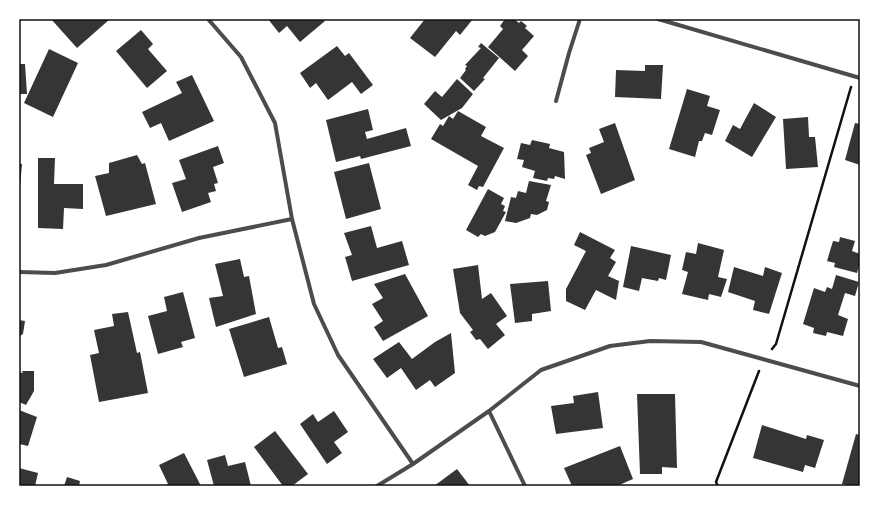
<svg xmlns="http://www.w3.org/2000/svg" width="879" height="505" viewBox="0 0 879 505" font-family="'Libre Baskerville',serif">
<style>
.building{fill:#353535}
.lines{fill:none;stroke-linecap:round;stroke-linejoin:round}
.path{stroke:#111;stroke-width:2.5}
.minor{stroke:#4c4c4c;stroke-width:4}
.neatline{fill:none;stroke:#111;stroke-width:1.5}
</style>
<rect width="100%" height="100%" fill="#fff"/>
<path class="building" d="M51,19H110L77,48Z
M268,19H323L325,21L300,42L287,26L279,33Z
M425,19H473L460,35L456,31L435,57L410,38Z
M505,19H514L519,23L521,21L527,26L525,28L534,36L522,50L528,56L515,71L488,47L503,29L500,26Z
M141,30L153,44L148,49L167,71L147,88L116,51Z
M481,43L499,58L483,78L485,79L474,91L460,78L466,70L465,69L467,66L465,65L481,48L478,47Z
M337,46L345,56L349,53L373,85L361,94L352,82L328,100L316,83L310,88L300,73Z
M49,49L78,63L53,117L24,103Z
M19,64H25L27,94H19Z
M645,65H663L661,99L615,97L616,70L645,71Z
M192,75L214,121L169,141L161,123L150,128L142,112L182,93L176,82Z
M457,79L473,94L462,108L441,120L424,104L435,91L442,97Z
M687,89L710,96L707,106L720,110L712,135L705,133L702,141H699L695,157L669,149Z
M754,103L776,117L752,157L725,141L733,125L740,129Z
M368,109L373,130L365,132L367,139L406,128L411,146L361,159L360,156L336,162L326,120Z
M458,111L486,127L481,136L504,148L483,187L479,186L477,190L468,185L478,166L431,139L440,124L443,126L449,116L453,119Z
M808,117L809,137H815L818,167L786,169L783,119Z
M615,123L635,180L601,194L586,155L591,153L589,148L604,142L599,129Z
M855,123L860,124V165L845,160Z
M532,140L550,144L549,148L564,152L565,179L555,176L554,179L548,178L547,181L533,178L535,171L522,167L524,160L517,159L521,143L530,145Z
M218,146L224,163L213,167L218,183L214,184L216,191L208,193L211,202L182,212L172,183L186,179L179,160Z
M137,155L142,164L145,163L156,204L106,216L95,176L109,173V163Z
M38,158H55L54,184H83V209L64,208L63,229L38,228Z
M369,163L381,209L346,219L334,172Z
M19,164H22L20,186H19Z
M529,181L551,185L546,201L549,202L547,210L537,215L531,214L530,218L516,223L505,221L511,197L516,198L518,191L526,193Z
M488,189L504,198L501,204L505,206L503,211L506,212L495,232L485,236L481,234L478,237L466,230Z
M371,226L377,248L402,241L409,265L352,281L345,257L352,255L344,233Z
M580,232L615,250L610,258L616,262L608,276L619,281L616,300L596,290L585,310L566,301V289L586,251L574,245Z
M840,237L855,241L852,251L860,254V262L857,273L834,267L835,263L827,261L833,241L839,242Z
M698,243L724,250L718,277L727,279L721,297L709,294L708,300L682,294L688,272L682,270L686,252L696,254Z
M631,246L671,255L666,280L659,278L658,281L642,278L639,291L623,287Z
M240,259L244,277L249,276L256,314L216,327L209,298L223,296L215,264Z
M478,265L482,299L491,293L507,316L496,324L505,335L488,349L480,339L476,340L470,332L473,330L460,313L453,269Z
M734,267L763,276L765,267L782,273L769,314L753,310L755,301L728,292Z
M405,274L428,316L383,341L374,327L383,321L372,304L383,298L374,284Z
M836,275L859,282L855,296L845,293L838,315L848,319L843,336L827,332L826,336L813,333L814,328L803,324L814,288L825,292L827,287L832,289Z
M548,281L551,311L532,314V321L515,323L510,284Z
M183,292L195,338L181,342L183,347L158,354L148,316L167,311L164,297Z
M128,312L137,353L140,352L148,393L99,402L90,355L99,353L94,330L114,326L112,314Z
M269,317L278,348L282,347L287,364L244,377L229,329Z
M19,320L25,321L23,334L20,336V341H19Z
M451,333L455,373L435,387L430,380L416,390L401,368L387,378L373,359L399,342L412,359L435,342Z
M22,371H34V391L26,405L19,402V372L23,373Z
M598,392L603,428L556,434L551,406L574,403L573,396Z
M637,394H675L677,468L662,467V474H640Z
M19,410L37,417L28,446L19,444Z
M334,411L348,432L334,442L342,453L327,464L300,424L313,414L318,422Z
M762,425L806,439L807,435L824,440L815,468L805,465L803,472L753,458Z
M275,431L308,474L292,486H283L254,447Z
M856,434L860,435V486H851L842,484Z
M620,446L633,479L617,486H572L564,468Z
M184,453L201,486H163L168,484L159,465Z
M225,455L228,466L245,462L251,486H214L207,460Z
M19,468L38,473L35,486H19Z
M457,469L470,486H434Z
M67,477L80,481L79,486H64Z"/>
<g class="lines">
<path class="path" d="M772,349L776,344L851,87
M718,486L716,482L759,371"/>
<path class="minor" d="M208,19L241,57L275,123L292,219L314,304L338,355L413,464
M658,19L860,78
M556,101L569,53L580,19
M19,272L55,273L106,265L199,238L292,219
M489,411L525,486
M377,486L413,464L489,411L541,370L610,346L650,341L701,342L860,386"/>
</g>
<rect width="879" height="505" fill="none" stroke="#ffffff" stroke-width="40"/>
<rect x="20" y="20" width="839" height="465" class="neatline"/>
</svg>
